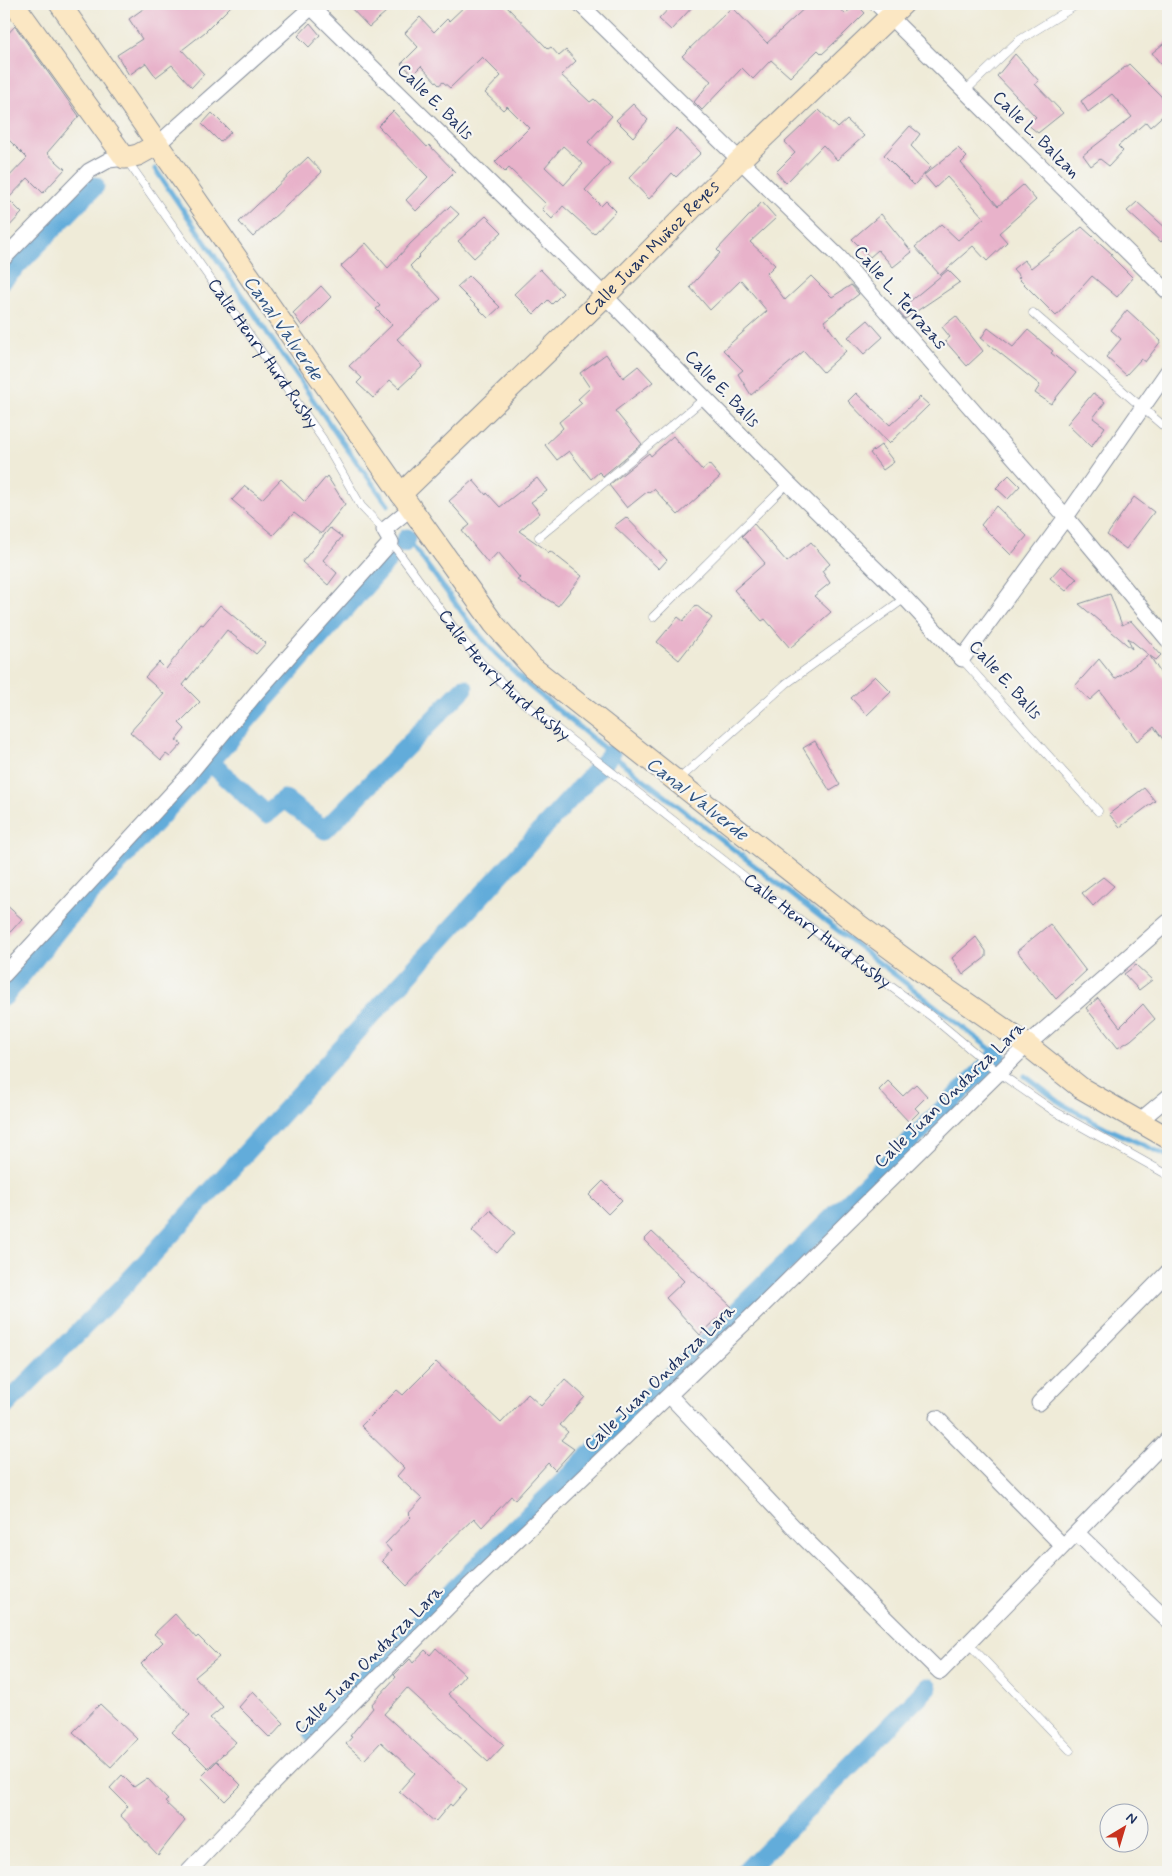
<svg xmlns="http://www.w3.org/2000/svg" width="1172" height="1876" viewBox="0 0 1172 1876" font-family="Mynerve,sans-serif">
<style>
.lines{fill:none;stroke-linecap:round;stroke-linejoin:round}
.stream{stroke:#62acda;stroke-width:5}
.canal{stroke:#62acda;stroke-width:19}
.building{fill:#e8b2ca;fill-rule:evenodd}
.lane-casing{stroke:#858d9b;stroke-width:9}
.street-casing{stroke:#858d9b;stroke-width:17}
.secondary-casing{stroke:#858d9b;stroke-width:23}
.lane{stroke:#fff;stroke-width:8}
.street{stroke:#fff;stroke-width:15}
.secondary{stroke:#fbe7c3;stroke-width:21}
.labels{text-anchor:middle;dominant-baseline:central;stroke-width:4.5;stroke-linejoin:round;paint-order:stroke}
.street-label{font-size:18px;fill:#1b2f5e;stroke:#f6f6f2}
.water-label{font-size:19px;font-style:italic;fill:#305483;stroke:#f6f6f2}
</style>
<rect width="100%" height="100%" fill="#f6f6f2"/>
<filter id="ink" filterUnits="userSpaceOnUse"><feTurbulence type="fractalNoise" baseFrequency=".02" numOctaves="2"/><feDisplacementMap in="SourceGraphic" scale="10" xChannelSelector="R" yChannelSelector="G"/><feConvolveMatrix kernelMatrix="1 2 1 2 8 2 1 2 1" color-interpolation-filters="sRGB"/></filter>
<filter id="wash" filterUnits="userSpaceOnUse"><feTurbulence type="fractalNoise" baseFrequency=".0096" numOctaves="4" result="noise"/><feDisplacementMap in="SourceGraphic" scale="20" xChannelSelector="R" yChannelSelector="G"/><feGaussianBlur stdDeviation="1.12" result="paint"/><feColorMatrix in="noise" values="0 0 0 0 0 0 0 0 0 0 0 0 0 0 0 0 0 1.4 0 .05"/><feComposite in="paint" operator="in"/></filter>
<g filter="url(#wash)">
<rect width="100%" height="100%" fill="#efebd8"/>
<g class="lines">
<path class="stream" d="M155,169L340,439L388,505
M407,538L472,626L494,652L528,685L611,754L998,1055
M1025,1076L1062,1104L1108,1129L1168,1156"/>
<path class="canal" d="M4,279L95,186
M404,543L407,538
M210,762L266,814L284,799L325,830L464,688
M4,997L61,926L210,762L390,558
M4,1407L123,1287L611,754
M313,1733L425,1617L998,1055
M745,1872L928,1687"/>
</g>
<g id="blocks">
<path class="building" d="M150,4H233L205,32L182,50L204,74L192,87L172,65L156,77L146,63L129,75L117,55L142,39L129,19Z
M347,4H395L369,27Z
M467,4H504L548,49L551,47L559,56L566,50L576,61L561,75L590,102L594,99L612,116L588,142L610,163L585,190L601,206L606,201L616,211L594,234L563,206L552,219L542,209L546,204L509,168L505,172L495,162L529,128L507,106L503,110L485,93L501,76L482,57L450,88L443,82L439,85L421,66L413,74L401,64L418,47L405,33L420,17L434,32L447,19L449,21ZM563,146L583,164L564,185L545,167Z
M673,4H695L671,30L659,19Z
M809,4H837L845,14L856,4L865,13L844,34L822,54L818,50L790,77L771,60L753,79L742,68L702,110L694,102L711,81L682,56L732,7L767,43Z
M310,23L320,35L309,47L298,36Z
M15,26L79,116L47,153L65,169L43,193L28,178L8,199L22,213L4,232V182L27,158L4,135V38Z
M1168,40V73L1152,53Z
M1015,54L1039,81L1035,84L1063,113L1038,133L1027,124L1036,117L997,76Z
M1129,64L1160,95L1168,105V111L1150,127L1146,122L1118,146L1123,151L1109,166L1100,159L1091,166L1083,155L1132,117L1112,94L1088,112L1081,101Z
M633,104L648,120L633,137L616,120Z
M819,110L838,128L847,120L864,136L837,160L823,145L786,183L776,172L795,153L785,142Z
M393,111L427,147L429,145L455,172L416,211L406,200L428,177L378,126Z
M212,113L231,132L220,142L202,124Z
M910,126L920,134L911,146L931,167L914,185L884,155Z
M677,128L701,153L676,177L672,173L649,199L629,178Z
M958,148L967,157L961,163L998,206L1023,185L1036,200L999,233L1007,242L987,261L973,246L940,275L915,247L941,224L958,240L984,218L947,177L935,188L924,175Z
M308,157L322,172L253,237L239,222Z
M762,202L776,218L750,242L775,265L766,274L785,300L811,276L832,297L851,285L859,294L824,321L846,351L823,372L804,351L751,395L738,374L743,370L723,350L767,311L741,280L710,310L690,287L720,253L717,250Z
M1137,202L1168,230V234L1161,242L1127,211Z
M450,206L459,214L419,255L420,256L410,266L441,299L397,339L423,366L399,388L390,380L373,398L357,383L362,378L349,366L392,325L376,309L380,306L341,266L366,243L388,268L410,244Z
M881,214L912,252L893,267L878,250L870,257L852,239Z
M486,216L502,232L474,258L458,241Z
M1082,227L1112,254L1111,256L1133,278L1117,297L1092,276L1056,316L1018,278L1020,277L1013,269L1024,260L1031,268Z
M540,269L563,293L552,304L548,300L534,314L514,294Z
M948,270L960,282L905,319L898,311Z
M469,276L500,307L488,318L457,287Z
M321,286L331,297L302,326L293,313Z
M1127,310L1161,341L1145,362L1141,359L1126,375L1106,357L1121,339L1111,330Z
M956,316L983,351L967,366L945,341L950,337L942,327Z
M868,320L883,337L864,354L848,337Z
M988,328L1013,347L1028,330L1053,351L1051,353L1076,373L1051,404L1035,393L1040,385L981,338Z
M606,354L623,378L638,366L653,382L615,411L642,444L603,476L599,472L591,479L569,451L557,460L545,445L563,428L559,422L582,403L578,399L590,388L580,373Z
M856,393L890,425L920,397L929,405L889,444L848,401Z
M1093,393L1105,402L1093,418L1105,427L1091,447L1067,424Z
M673,436L702,470L709,464L720,477L678,515L654,489L649,493L648,491L627,508L609,485L649,453L651,456Z
M881,445L894,462L883,470L870,453Z
M1009,475L1020,486L1008,499L996,488Z
M327,476L345,504L321,534L294,513L273,535L232,500L245,486L262,499L281,479L305,502Z
M537,478L547,491L531,502L540,513L519,531L545,549L548,553L550,551L582,576L558,606L517,580L520,578L498,552L488,563L462,531L470,525L449,501L473,480L486,495L487,493L500,507Z
M1134,497L1154,512L1126,549L1107,535Z
M996,506L1027,536L1011,555L981,525Z
M626,517L667,560L659,569L614,526Z
M754,524L787,562L811,542L830,564L822,571L830,583L814,596L831,612L790,648L765,619L762,621L734,590L765,563L742,536Z
M330,528L342,537L323,560L337,573L328,585L302,562Z
M1061,566L1077,579L1066,591L1050,578Z
M1110,594L1122,625L1131,621L1161,655L1156,660L1150,656L1168,685V746L1154,727L1137,741L1100,691L1090,700L1075,686L1099,659L1115,679L1149,655L1128,638L1132,649L1079,604Z
M220,605L266,643L256,654L227,630L183,685L200,702L179,723L185,729L176,740L182,744L170,757L166,754L161,760L130,732L164,694L145,677L159,662L166,669L201,624L203,625Z
M696,605L712,618L679,660L657,642L678,617L683,621Z
M875,676L891,692L867,715L851,698Z
M815,741L840,785L830,791L803,748Z
M1144,788L1155,801L1120,827L1109,814Z
M1103,877L1114,886L1093,906L1082,893Z
M4,903L22,919L4,939Z
M1050,924L1086,971L1056,999L1017,951Z
M976,937L986,951V957L963,975L952,958Z
M1136,965L1152,980L1139,990L1124,974Z
M1098,998L1120,1027L1143,1004L1155,1019L1131,1040L1118,1048L1086,1008Z
M888,1081L903,1096L916,1084L927,1096L915,1108L919,1112L909,1122L879,1090Z
M603,1181L622,1200L608,1214L589,1195Z
M490,1210L515,1233L497,1253L472,1230Z
M652,1232L731,1306L700,1335L666,1298L684,1281L644,1240Z
M436,1362L501,1423L528,1394L541,1406L565,1379L585,1397L560,1425L568,1432L561,1440L574,1449L555,1470L548,1463L515,1499L511,1496L482,1527L474,1518L445,1546L407,1586L382,1561L391,1551L385,1544L411,1517L408,1514L422,1499L397,1476L404,1468L361,1426L397,1390L403,1395Z
M175,1614L196,1638L198,1636L219,1657L195,1677L223,1707L210,1718L236,1742L208,1768L172,1732L190,1715L141,1664L163,1642L154,1634Z
M436,1648L465,1675L448,1694L504,1745L488,1762L407,1688L384,1714L467,1789L452,1806L450,1804L435,1822L399,1791L415,1773L381,1742L364,1760L346,1744L352,1737L350,1736L373,1708L371,1705L396,1677L394,1675L410,1659L413,1663L425,1650L430,1655Z
M253,1691L284,1723L270,1738L239,1707Z
M100,1704L137,1739L111,1767L73,1732Z
M217,1761L241,1785L225,1801L201,1777Z
M122,1775L134,1787L147,1778L168,1800L165,1802L185,1821L158,1855L120,1815L128,1806L110,1788Z"/>
</g>
</g>
<g filter="url(#ink)">
<use href="#blocks" fill-opacity="0" stroke="#858d9b" stroke-width="1"/>
<g class="lines">
<g class="lane-casing">
<g id="lane">
<path d="M965,91L1018,41L1078,4"/>
<path id="s1" d="M126,159L322,438L361,506L384,530"/>
<path d="M1033,313L1168,430"/>
<path d="M539,537L705,398"/>
<path id="s2" d="M391,542L461,638L482,664L520,700L792,914L931,1016L999,1073L1054,1111L1168,1175"/>
<path d="M653,617L788,483"/>
<path d="M962,659L1098,811"/>
<path d="M677,781L787,683L905,598"/>
<path d="M968,1643L1070,1750"/>
</g>
</g>
<g class="street-casing">
<path id="street" d="M308,4L605,296L788,483L905,598L962,659L1066,517L1168,371
M580,4L838,256L1066,517L1168,640
M877,4L1168,292
M158,144L315,4
M4,258L89,171L109,160L125,158
M4,975L186,778L257,692L391,542L384,530L411,508
M1138,1122L1168,1097
M669,1395L804,1538L940,1672L1168,1439
M1039,1403L1168,1272
M937,1418L1063,1546
M1077,1533L1168,1621
M188,1872L257,1799L469,1586L756,1312L1027,1045L1168,922"/>
</g>
<g class="secondary-casing">
<g id="secondary">
<path d="M14,4L125,158L138,155L158,144"/>
<path d="M60,4L401,494L494,624L532,667L856,923L929,977L1027,1045L1081,1088L1168,1138"/>
<path id="s3" d="M401,494L605,296L740,160L903,4"/>
</g>
</g>
<use href="#lane" class="lane"/>
<use href="#street" class="street"/>
<use href="#secondary" class="secondary"/>
</g>
</g>
<g class="labels">
<g class="street-label">
<text transform="translate(435 102) rotate(45)">Calle E. Balls</text>
<text transform="translate(1036 135) rotate(45)">Calle L. Balzan</text>
<text stroke="none"><textPath href="#s3" startOffset="351">Calle Juan Muñoz Reyes</textPath></text>
<text transform="translate(900 298) rotate(49)">Calle L. Terrazas</text>
<text stroke="none"><textPath href="#s1" startOffset="238">Calle Henry Hurd Rusby</textPath></text>
<text transform="translate(722 389) rotate(46)">Calle E. Balls</text>
<text stroke="none"><textPath href="#s2" startOffset="176">Calle Henry Hurd Rusby</textPath></text>
<text transform="translate(1005 680) rotate(48)">Calle E. Balls</text>
<text stroke="none"><textPath href="#s2" startOffset="581">Calle Henry Hurd Rusby</textPath></text>
<text transform="translate(950 1095) rotate(-44)">Calle Juan Ondarza Lara</text>
<text transform="translate(660 1378) rotate(-44)">Calle Juan Ondarza Lara</text>
<text transform="translate(369 1660) rotate(-45)">Calle Juan Ondarza Lara</text>
</g>
<g class="water-label">
<text transform="translate(283 328) rotate(55)">Canal Valverde</text>
<text transform="translate(697 799) rotate(38)">Canal Valverde</text>
</g>
</g>
<rect width="1172" height="1876" fill="none" stroke="#f6f6f2" stroke-width="20"/>
<g transform="translate(1124 1828) rotate(38)"><circle r="24" fill="#f6f6f2" stroke="#9ea6b7"/>
<path d="M0-4L9 19L0 12L-9 19Z" fill="#c8321e"/>
<text y="-8" font-size="14" font-weight="bold" text-anchor="middle" fill="#1b2f5e">N</text>
</g>
</svg>
